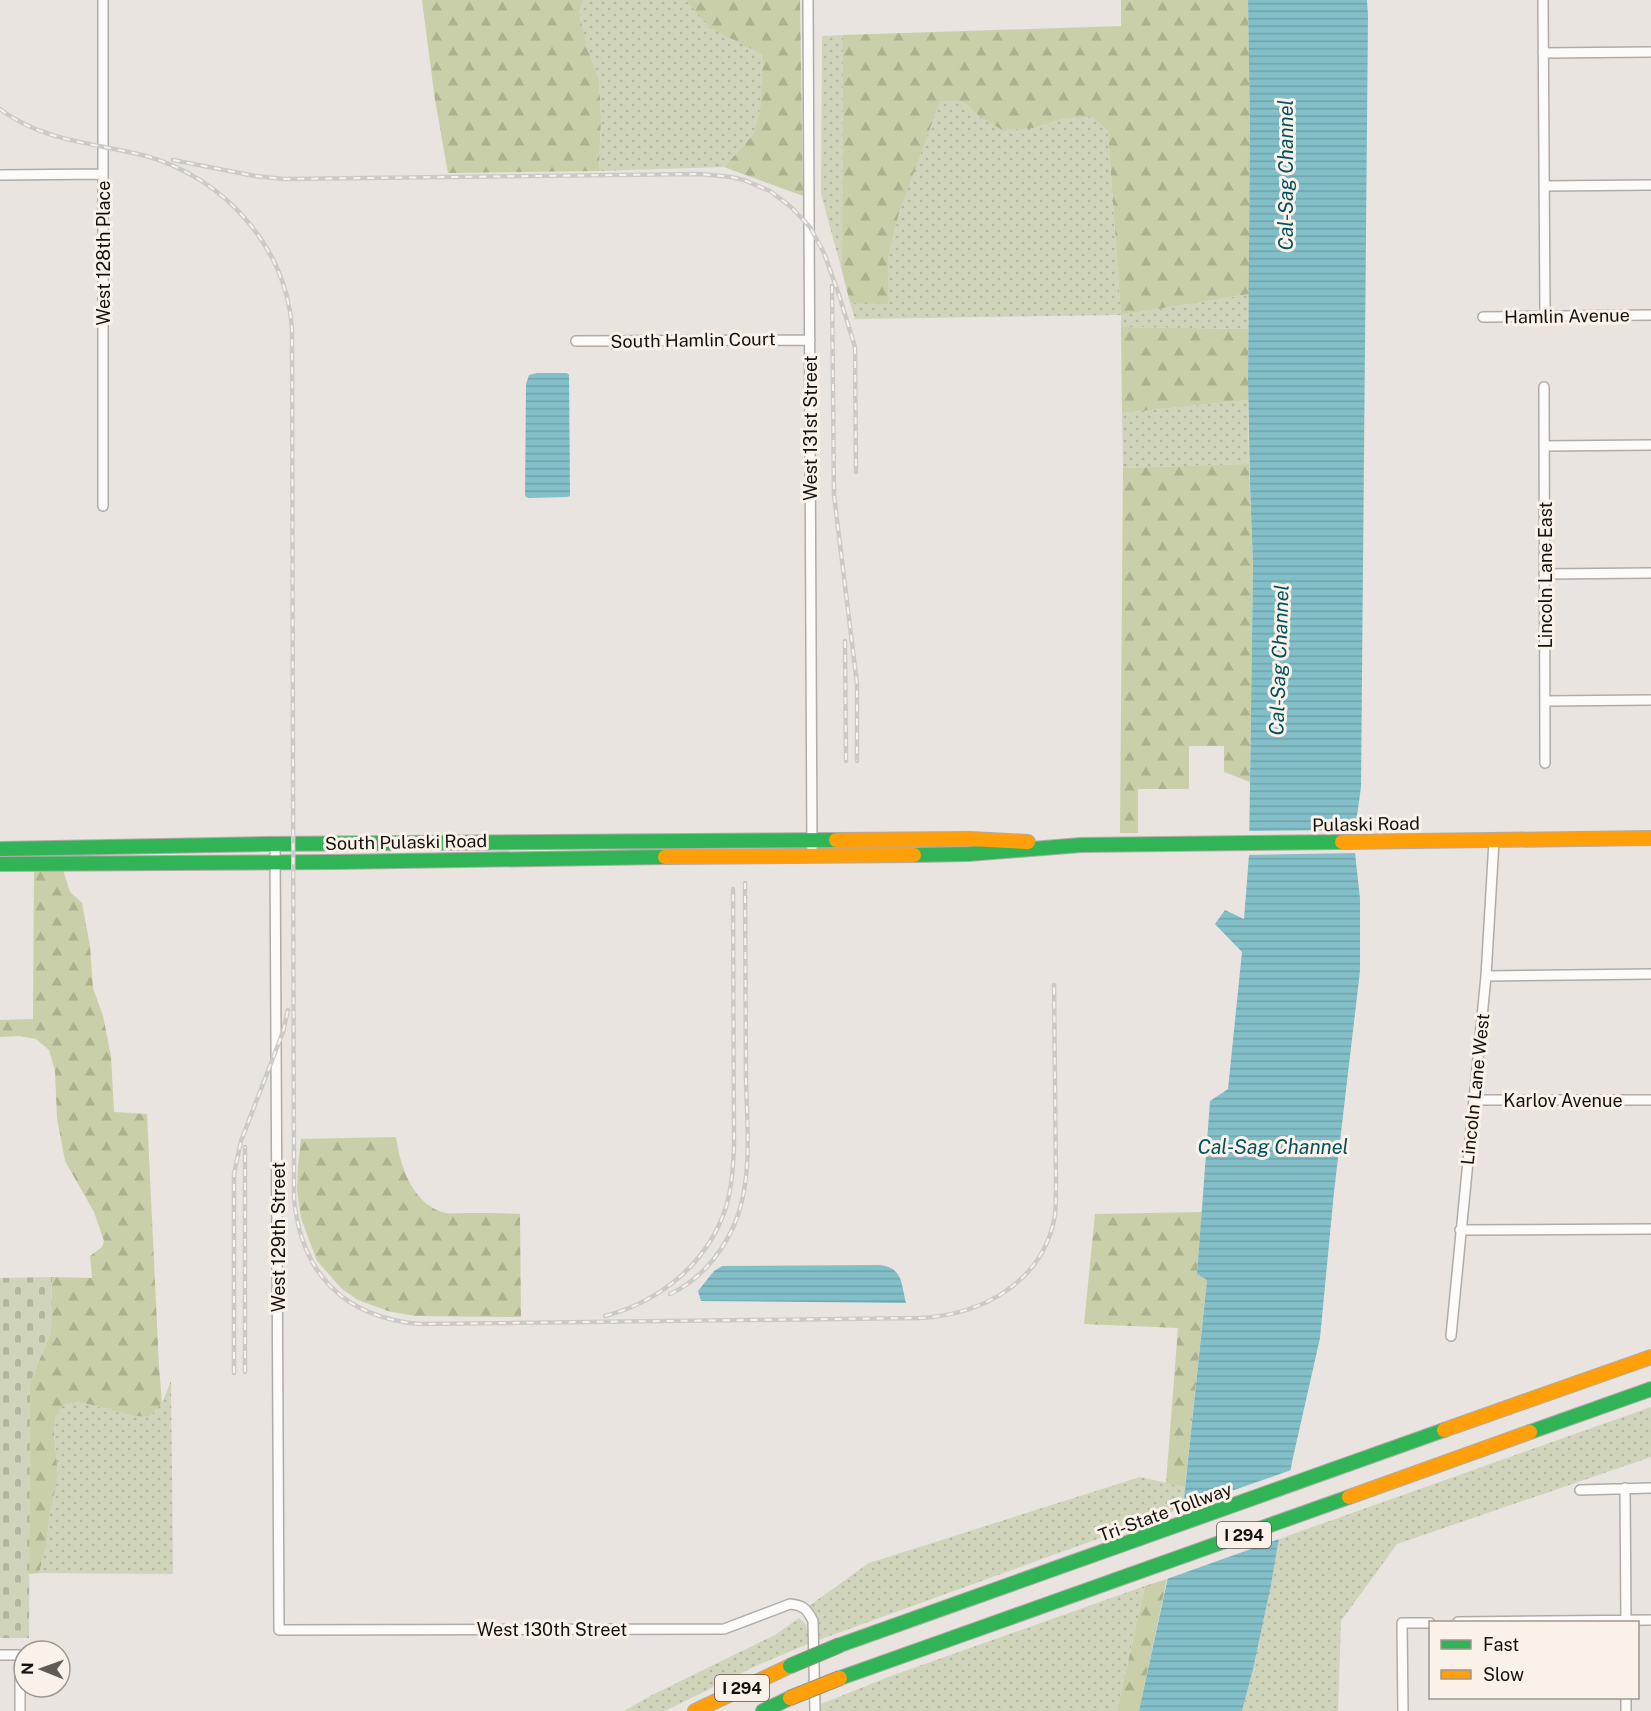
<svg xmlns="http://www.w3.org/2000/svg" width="1651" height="1711" viewBox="0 0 1651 1711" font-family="'Public Sans',sans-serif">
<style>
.grass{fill:url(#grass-dots)}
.forest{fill:url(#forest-firs)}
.cemetery{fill:url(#cemetery-stones)}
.water{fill:url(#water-rules)}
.pier{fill:#e9e4df}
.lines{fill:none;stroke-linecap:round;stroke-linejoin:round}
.street-casing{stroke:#afaba7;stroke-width:12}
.fast-casing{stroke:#afaba7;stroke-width:16}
.slow-casing{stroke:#afaba7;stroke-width:16}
.street{stroke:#fcfbfa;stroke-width:9}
.fast{stroke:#30b455;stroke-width:14}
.slow{stroke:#ff9f0a;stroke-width:14}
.rail-casing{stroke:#cbcac8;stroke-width:4.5}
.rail{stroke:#faf1e8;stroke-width:2;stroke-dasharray:7;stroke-linecap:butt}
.fast-bridge-casing{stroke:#9d8f7f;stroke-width:16;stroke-linecap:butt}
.slow-bridge-casing{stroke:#9d8f7f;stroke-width:16;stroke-linecap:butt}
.fast-bridge{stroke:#30b455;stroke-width:14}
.slow-bridge{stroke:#ff9f0a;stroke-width:14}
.labels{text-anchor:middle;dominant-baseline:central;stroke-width:6;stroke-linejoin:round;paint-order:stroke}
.shield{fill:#faf1e8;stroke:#59544f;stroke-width:1.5}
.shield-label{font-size:16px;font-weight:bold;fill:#14110e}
.street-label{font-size:18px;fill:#14110e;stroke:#faf1e8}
.water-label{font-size:20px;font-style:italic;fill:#00525d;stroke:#faf1e8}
</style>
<defs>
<pattern id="grass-dots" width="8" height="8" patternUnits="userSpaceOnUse" patternTransform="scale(1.5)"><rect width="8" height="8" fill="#d0d4ba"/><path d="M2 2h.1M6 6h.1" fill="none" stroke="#b2b59f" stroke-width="1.8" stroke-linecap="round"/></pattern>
<pattern id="forest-firs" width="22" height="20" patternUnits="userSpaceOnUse" patternTransform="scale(1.5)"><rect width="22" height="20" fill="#c9cfa9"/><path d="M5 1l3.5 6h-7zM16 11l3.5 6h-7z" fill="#acb190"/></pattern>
<pattern id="cemetery-stones" width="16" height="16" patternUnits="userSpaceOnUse" patternTransform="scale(1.5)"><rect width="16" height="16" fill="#d0d4ba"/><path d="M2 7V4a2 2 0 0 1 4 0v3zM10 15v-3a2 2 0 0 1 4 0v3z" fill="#b2b59f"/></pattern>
<pattern id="water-rules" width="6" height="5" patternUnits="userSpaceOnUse" patternTransform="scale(1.5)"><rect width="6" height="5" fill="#83bfc8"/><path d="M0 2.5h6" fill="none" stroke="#70a3ab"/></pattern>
</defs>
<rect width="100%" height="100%" fill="#e9e4df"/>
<path class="grass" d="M583,0H685L763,55L760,110L753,135L724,167L599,171L601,117L599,80L587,46L579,13Z
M843,35L842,271L821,194L822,36Z
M939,101H962L979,116L1033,128L1066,118L1094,117L1108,133L1121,315L1249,294L1248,329L1121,327V315L855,319L850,303H888V259L899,213Z
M1248,400L1249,464L1123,468L1122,413Z
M171,1381L173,1574L39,1573L46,1546L50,1514L58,1476L54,1433L56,1416L63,1405L80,1402L134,1416L149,1417L162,1403Z
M1651,1407V1457L1397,1544L1341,1621L1338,1711H1242C1257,1654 1269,1597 1279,1539Z
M1140,1477L1185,1487L1183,1508L813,1642L806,1608L869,1563Z
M1145,1586L1117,1711H821V1704L891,1676Z
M799,1618C808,1624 809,1633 810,1643L760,1664L665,1711H624L652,1695L775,1635Z"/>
<path class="forest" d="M422,0H583L579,13L587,46L599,80L601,117L599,171L448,173L435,100Z
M685,0H800L803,196L724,167L753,135L760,110L763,55L711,28Z
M1121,0H1248L1250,127L1249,294L1121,315L1108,132L1093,117L1066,118L1033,128L1002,130L979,116L962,101H940L899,213L888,259V304L850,303L842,271L843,35L1121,26Z
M1121,327L1248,329V400L1122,413Z
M1249,464L1253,566L1250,782L1224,772V746H1189V789H1138V833H1120L1123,468Z
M34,870H63L70,892L82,903L90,946L93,988L103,1016L111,1056L114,1112L147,1114L159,1367L162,1403L149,1417L134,1416L80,1402L63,1405L56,1416L54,1433L58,1476L50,1514L46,1546L39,1573L29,1574L30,1382L51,1332L52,1277L92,1278L90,1256L102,1247L104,1241L94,1212L65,1161L57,1118L55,1071L49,1050L36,1039L19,1036L0,1037V1020L33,1019Z
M396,1137C400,1166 413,1206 446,1213C453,1214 462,1213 469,1213C486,1213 503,1213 520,1214L521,1317L415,1316L388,1311L358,1300L342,1289L317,1261L301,1218L297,1190L298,1166L301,1139Z
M1202,1212L1197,1274L1207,1279L1185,1487L1166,1483L1178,1328L1084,1324L1095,1214Z
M1167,1579L1139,1711H1117L1145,1586Z"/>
<path class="cemetery" d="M52,1277L51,1332L30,1382L29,1638H0V1278Z"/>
<path class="water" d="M1248,0H1367L1368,16L1361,787L1355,830V853L1360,898V971L1334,1192L1320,1338L1292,1462L1271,1585L1253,1669L1242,1711H1139L1183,1508L1207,1280L1197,1274L1210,1101L1228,1089L1242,952L1215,924L1225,910L1244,919L1249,855L1253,566L1250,484L1248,381L1250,127Z
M537,373H567L569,375L570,496L567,497L528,498L525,496L526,384L529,375Z
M880,1265C903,1268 901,1283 906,1303L701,1301L698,1291L714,1271L722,1266Z"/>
<path class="pier" d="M1355,830V853L1246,855V831Z
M1294,1469L1282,1538L1164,1580L1180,1509Z"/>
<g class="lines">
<g class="street-casing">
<path id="street" d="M103,0V506
M808,0L812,856
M1543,0L1545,316
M1543,53L1651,52
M0,175L103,174
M1544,186L1651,185
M1483,317L1651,315
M576,341L810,340
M1544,387L1545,763
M1544,446L1651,445
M1544,574L1651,573
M1545,701L1651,700
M275,844L279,1630L724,1629L790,1604C803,1605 807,1609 813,1621L815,1711
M1486,976L1651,974
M1474,1100H1651
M1460,1230L1651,1229
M1451,1336L1486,976L1494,841
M1625,1488L1626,1622
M1580,1490L1651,1488
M1458,1622L1651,1620
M0,1655H20V1711
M1626,1698V1711
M1403,1711L1402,1623H1430"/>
</g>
<g class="fast-casing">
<path id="fast" d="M0,849L263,844L836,840
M914,855L968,854L1081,845L1342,842
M0,864L336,862L665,857
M1530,1432L1651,1389
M840,1645L1444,1430
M840,1678L1349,1497
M763,1711L790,1698"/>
</g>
<g class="slow-casing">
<path id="slow" d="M836,840L970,839L1028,842
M1342,842L1651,838
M665,857L914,855
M1444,1430L1651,1357
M1349,1497L1530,1432
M695,1711L790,1666"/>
</g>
<use href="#street" class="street"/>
<use href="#fast" class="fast"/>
<use href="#slow" class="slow"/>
<g class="rail-casing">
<path id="rail" d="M0,109C43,142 96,143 146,156C225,178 287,248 292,330L294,1198C301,1274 344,1317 419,1324L920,1318C982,1315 1044,1282 1055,1215C1056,1204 1056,1193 1056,1183L1054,985
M173,160L255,176L284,179L701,174L731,177L744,180L770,191L791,207L810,227L824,253L839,295L855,347L856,472
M832,286L834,495L857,684V761
M845,641L846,761
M670,1294C703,1279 728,1246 739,1212C752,1170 747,1123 746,1080C746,1014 745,949 745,883
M605,1316C661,1301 708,1263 726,1207C732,1187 733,1167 734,1147L733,889
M245,1372V1147
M234,1373V1174L241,1141L283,1032L288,1010"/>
</g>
<use href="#rail" class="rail"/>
<g class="fast-bridge-casing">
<path id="fast-bridge" d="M790,1666L840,1645"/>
</g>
<g class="slow-bridge-casing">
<path id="slow-bridge" d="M790,1698L840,1678"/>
</g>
<use href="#fast-bridge" class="fast-bridge"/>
<use href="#slow-bridge" class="slow-bridge"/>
</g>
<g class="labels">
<g class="shield">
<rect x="1217" y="1522" width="54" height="26" rx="4.5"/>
<rect x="715" y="1675" width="54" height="26" rx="4.5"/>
</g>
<g class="shield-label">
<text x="1244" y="1535">I 294</text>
<text x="742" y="1688">I 294</text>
</g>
<g class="street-label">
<text transform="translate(103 253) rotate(-90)">West 128th Place</text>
<text transform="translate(1567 316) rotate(-1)">Hamlin Avenue</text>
<text transform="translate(693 340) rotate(-1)">South Hamlin Court</text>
<text transform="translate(810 428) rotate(-90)">West 131st Street</text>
<text transform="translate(1545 575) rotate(-90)">Lincoln Lane East</text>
<text transform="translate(1366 824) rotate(-1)">Pulaski Road</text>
<text transform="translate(406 842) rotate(-1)">South Pulaski Road</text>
<text transform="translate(1475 1089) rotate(-84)">Lincoln Lane West</text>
<text x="1563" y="1100">Karlov Avenue</text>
<text transform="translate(278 1237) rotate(-90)">West 129th Street</text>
<text transform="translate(1165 1512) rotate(-20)">Tri-State Tollway</text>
<text x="552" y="1629">West 130th Street</text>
</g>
<g class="water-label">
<text transform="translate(1286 175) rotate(-90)">Cal-Sag Channel</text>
<text transform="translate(1279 660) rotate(-88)">Cal-Sag Channel</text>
<text x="1273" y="1147">Cal-Sag Channel</text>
</g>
</g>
<rect x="1429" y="1621" width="210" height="78" fill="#faf1e8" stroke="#9e9791" stroke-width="1.5"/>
<rect x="1441" y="1640" width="30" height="9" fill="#30b455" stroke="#9e9791" stroke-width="1.5"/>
<text x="1483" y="1651" font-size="18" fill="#14110e">Fast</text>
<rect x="1441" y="1670" width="30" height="9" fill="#ff9f0a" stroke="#9e9791" stroke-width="1.5"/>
<text x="1483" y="1681" font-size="18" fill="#14110e">Slow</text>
<g transform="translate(42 1669) rotate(271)"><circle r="28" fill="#faf1e8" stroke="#9e9791" stroke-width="1.5"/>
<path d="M0-4.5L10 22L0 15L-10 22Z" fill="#5f5b57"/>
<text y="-9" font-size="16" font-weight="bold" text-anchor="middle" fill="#14110e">N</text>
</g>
</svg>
